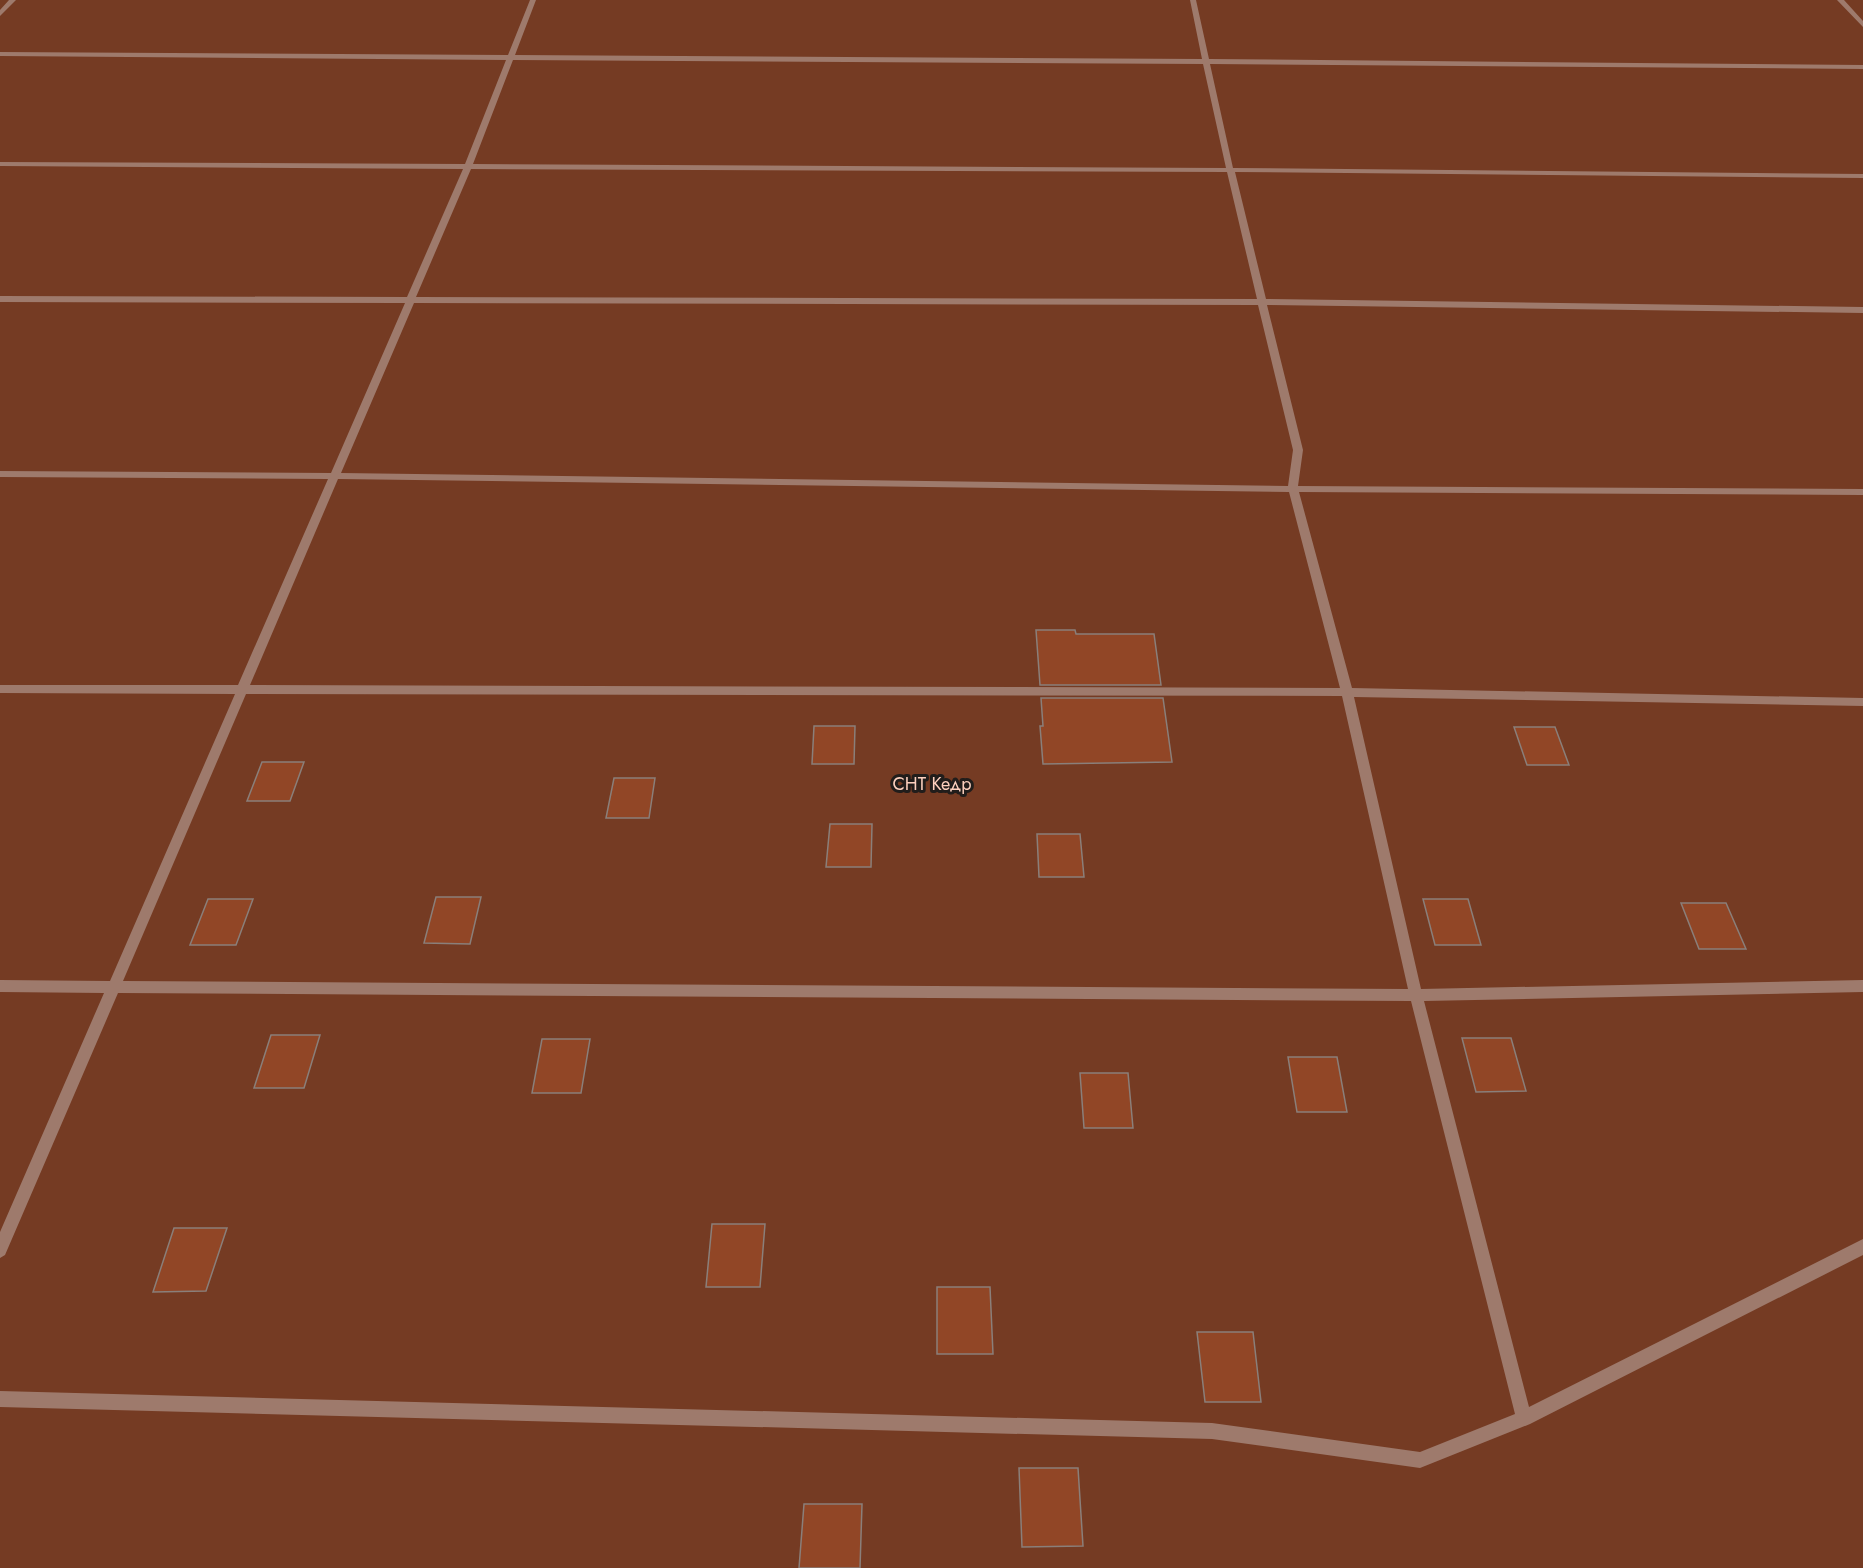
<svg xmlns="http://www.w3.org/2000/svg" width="1863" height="1568" viewBox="0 0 1863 1568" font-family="Jost,sans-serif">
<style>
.green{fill:#753b23}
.building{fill:#914626;stroke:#8a7f7a;stroke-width:1.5}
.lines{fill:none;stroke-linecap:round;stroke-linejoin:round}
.street{fill:#9e7a6c;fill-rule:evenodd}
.labels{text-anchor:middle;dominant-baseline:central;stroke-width:6;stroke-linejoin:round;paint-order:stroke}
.park-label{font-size:18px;fill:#fdd0be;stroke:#211d1b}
</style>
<rect width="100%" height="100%" fill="#3d3430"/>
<path class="green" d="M0,0H1863V1568H0Z"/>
<path class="building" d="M1036,630H1075L1076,634H1154L1161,685H1040Z
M1041,698H1163L1172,762L1043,764L1040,726H1043Z
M814,726H855L854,764H812Z
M1514,727H1555L1569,765H1527Z
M262,762H304L290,801H247Z
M614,778H655L649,818H606Z
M830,824H872L871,867H826Z
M1037,834H1080L1084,877H1039Z
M436,897H481L470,944L424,943Z
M208,899H253L236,945H190Z
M1423,899H1468L1481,945H1435Z
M1681,903H1726L1746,949H1699Z
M271,1035H320L304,1088H254Z
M1462,1038H1511L1526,1091L1476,1092Z
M542,1039H590L581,1093H532Z
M1288,1057H1337L1347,1112H1297Z
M1080,1073H1128L1133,1128H1084Z
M712,1224H765L760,1287H706Z
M174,1228H227L206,1291L153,1292Z
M937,1287H990L993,1354H937Z
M1197,1332H1253L1261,1402H1205Z
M1019,1468H1078L1083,1546L1022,1547Z
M804,1504H862L860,1568H799Z"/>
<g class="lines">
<path class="street" d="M9,0H16L0,16V10Z
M530,0H536L515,55L1202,59L1190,0H1196L1209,59L1863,65V69L1210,64L1233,168L1863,174V178L1235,172L1266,299L1863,307V313L1267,305L1303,450L1298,486L1863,489V495L1299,492L1352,688L1863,698V706L1354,697L1421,989L1863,980V992L1424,1001L1529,1407L1863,1239V1255L1530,1424L1420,1468L1212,1439L0,1407V1391L1212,1423L1420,1452L1515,1414L1411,1001L118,993L5,1255L0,1258V1232L104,993L0,992V980L110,981L235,694L0,693V685H238L328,479L0,477V471L331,473L405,303L0,302V296L407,297L463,169L0,166V162L465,164L506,60L0,56V52L508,55ZM513,60L1203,64L1226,168L473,164ZM471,169L1227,172L1257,299L416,297ZM414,303L1258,305L1293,450L1288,486L341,473ZM338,479L1289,492L1340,688L250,685ZM246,694L1342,696L1408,989L123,981Z
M1837,0H1844L1863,21V27Z"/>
</g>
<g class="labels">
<g class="park-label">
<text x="932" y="784">СНТ Кедр</text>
</g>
</g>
</svg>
